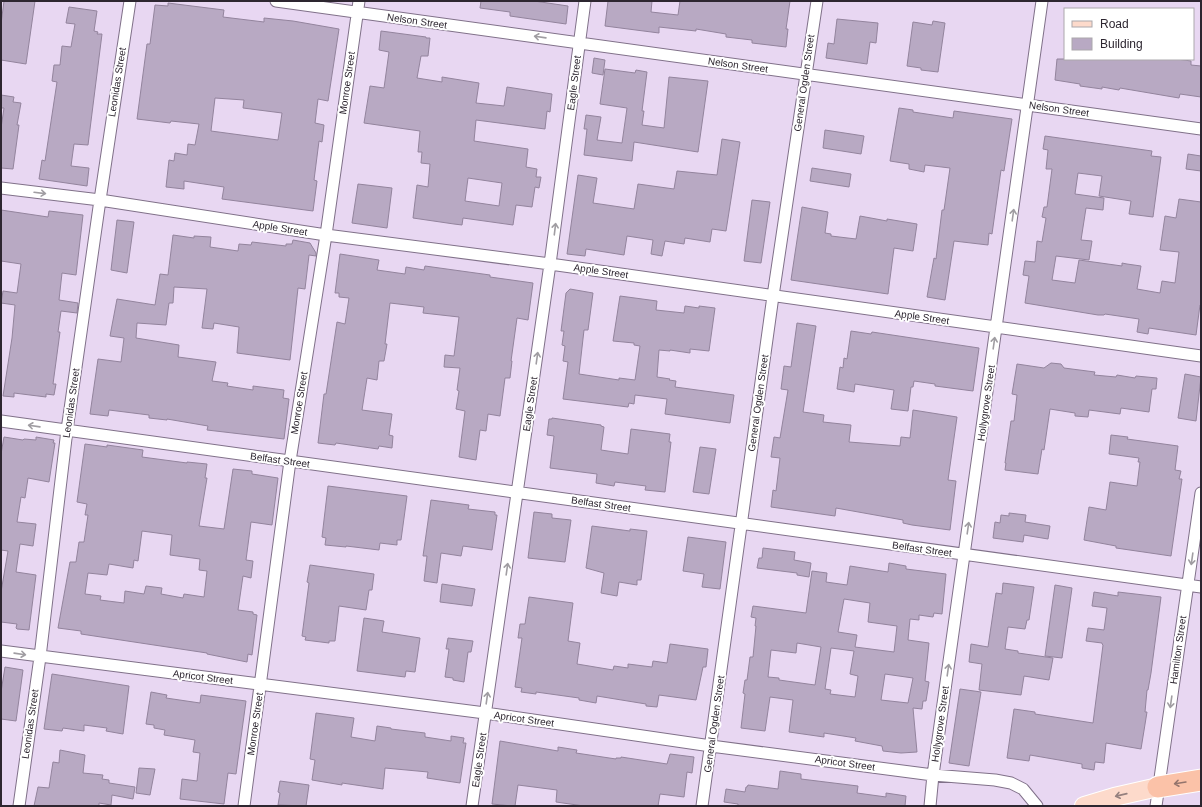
<svg xmlns="http://www.w3.org/2000/svg" width="1202" height="807" viewBox="0 0 1202 807" font-family="Arial,sans-serif">
<style>
.building{fill:#b8a9c3;stroke:#93849d;fill-rule:evenodd}
.lines{fill:none;stroke-linecap:round;stroke-linejoin:round}
.street-casing{stroke:#807189;stroke-width:13}
.primary-casing{stroke:#fff;stroke-width:20}
.highway-casing{stroke:#fff;stroke-width:23}
.street{stroke:#fff;stroke-width:11}
.primary{stroke:#fddacb;stroke-width:18}
.highway{stroke:#fbc2a8;stroke-width:21}
.oneway{stroke:#a09da2}
.oneway2{stroke:#94746c}
.oneway3{stroke:#95807e}
.labels{text-anchor:middle;dominant-baseline:central;stroke-width:4;stroke-linejoin:round;paint-order:stroke}
.street-label{font-size:10px;fill:#2d2630;stroke:#fff}
</style>
<rect width="100%" height="100%" fill="#e8d7f2"/>
<path class="building" d="M4,1H35L26,64L1,60V24Z
M481,1H534L568,6L566,24L510,16V12L480,8Z
M608,1H652L651,12L678,15L680,1H790L786,29H788L786,47L752,43V40L726,37V34L696,29V31L659,27V33L605,26Z
M168,3L224,10L223,17L264,22V18L293,21L339,29L328,101L318,99L315,123L324,125L322,142L319,141L314,180L317,181L313,211L222,199L224,187L184,181V189L166,187L169,160L174,161L175,153L187,155L188,144L195,145L199,124L171,121L170,123L137,119L147,44H150L155,5L168,6ZM215,98L244,100L243,108L282,113L278,140L211,131Z
M69,7L97,11L94,31L98,32L97,34H102L88,145L74,144L71,166L89,168L87,186L39,179L42,160L45,161L57,82L52,81L54,65H60L62,46L71,47L75,24L66,23Z
M837,19L878,23L876,43L870,42L867,64L826,58L828,43L834,44Z
M933,21L945,23L938,72L921,70V68L907,66L913,22L932,25Z
M381,31L426,37V38H430L428,56H421L417,78L442,82V77L479,83L476,103L504,106L507,87L552,94L550,112L547,111L545,129L476,120L474,141L528,149L526,167L537,169L536,177H541L539,188L535,187L532,207L516,205L513,225L463,218L462,225L454,224L413,218L417,185L428,187L430,164L421,163L422,152H418L420,131L364,123L370,86L384,88L389,52L379,50ZM468,178L502,183L499,206L465,201Z
M594,58L605,60L603,75L592,73Z
M1057,59H1177L1191,61V65L1201,66V97L1180,94L1179,98L1120,88L1119,90L1102,87V89L1080,86V84L1055,80Z
M605,69L635,73L636,70L647,72L642,111H644L642,125L664,128L669,77L708,81L698,152L634,142L632,161L584,155L587,129H584L586,115L601,117L597,140L622,143L627,108L600,104Z
M1,95L14,97L13,102L21,103L17,125H19L13,169L1,168V128L4,108H1Z
M899,108L913,110V112L953,118L954,111L1012,119L1004,171L1001,170L992,234L989,233L988,245L954,241L945,300L927,297L934,258L936,259L942,210H944L950,168L925,165L924,172L909,169V164L890,161Z
M825,130L864,136L861,154L823,148Z
M1045,136L1152,151L1151,156L1161,157L1153,217L1129,214L1131,201L1099,196L1102,176L1078,173L1075,194L1104,198L1103,210L1086,208L1081,240L1092,241L1089,260L1056,256L1052,280L1075,283L1079,260L1122,266V263L1127,264L1141,266L1137,289L1160,293L1162,281L1175,283L1179,252L1160,250L1165,216L1176,218L1179,199L1201,202V305H1200L1196,335L1149,328L1148,334L1137,332L1139,319L1105,314L1104,315H1098L1025,303L1029,276L1023,275L1025,261L1035,262L1037,241L1042,242L1046,218L1042,217L1044,207H1047L1052,169H1046L1048,150L1043,149Z
M722,139L740,142L726,231L712,229L710,242L685,238L684,244L665,241L662,256L651,254L653,240L627,236L624,255L586,249L585,256L567,254L578,175L597,178L593,203L634,209L638,184L674,189L677,171L717,175Z
M1188,154L1201,156V171L1186,169Z
M812,168L851,174L849,187L810,181Z
M358,184L392,188L387,228L352,223Z
M752,200L770,202L761,263L744,261Z
M802,207L828,212L825,233L831,234V236L856,239L860,216L887,221V219L917,224L913,251L894,248L888,294L791,280Z
M1,210L48,217L49,211L83,215L76,275L62,273L59,300L78,303L77,313L61,311L58,332H60L53,384H56L54,395L46,394V397L14,393V397L3,396L12,338L15,305L1,303L3,291L17,293L21,264L1,261Z
M117,220L134,222L127,273L111,270Z
M173,235L194,238V236L211,237L210,247L238,251L239,244L251,245L252,242L286,246V244H292L293,240L310,243L316,253V256L309,255L305,289L298,288L290,360L237,353L239,327L214,323L213,329L202,328L207,289L174,287L173,303H169L166,325L137,323L136,338L179,345L178,357L216,362L212,381L228,383L227,386L253,390V386L284,390L283,398L289,399L284,439L207,430L208,426L167,419V420L149,418V415L109,410L108,416L90,414L98,359L121,362L124,338L110,336L117,299L155,305L160,274L168,275Z
M340,254L379,260L377,270L405,274L406,267L424,270L425,266L490,275V277L533,283L528,320L517,318L511,361H512L510,378H505L500,416L488,414L486,431L480,430L476,460L459,457L465,411L456,409L459,391L457,390L460,368L444,367L445,355L454,356L459,317L423,313L424,307L390,303L385,344H387L384,361H379L377,380L367,378L362,410L392,414L389,435L393,436L392,448L379,446L378,449L336,443L335,445L318,443L324,394H326L337,322L345,324L349,298L339,297V293H335Z
M570,289L593,293L588,330H584L579,374L619,380V378L635,380L640,346L634,345V343L613,341L620,296L657,301L656,310L684,313L685,306L699,308V306L715,308L709,351L690,349V353L670,350V351L659,350L657,377L670,379L669,380L676,381L675,387L734,395L730,423L665,414L667,399L635,395L634,404L629,403L628,407L563,399L568,362L563,361L565,346L562,345L564,331H561L566,293Z
M797,323L816,326L803,412L824,415L823,422L851,425L849,442L900,446L901,437L910,438L913,410L957,417L948,480L956,481L950,530L912,525L903,523V520L836,508L835,516L771,507L773,490L776,491L780,458L771,457L774,437L780,438L788,390L781,389L784,366L791,367Z
M851,331L871,334L872,332L979,348L973,391L935,386V384L914,381L913,387H911L908,411L891,409L894,390L855,384L854,392L837,389L840,367L843,368L844,358L847,359Z
M1051,363L1061,364L1064,368L1095,372L1094,375L1116,377L1117,375L1135,378L1136,376L1157,378L1156,389H1152L1149,412L1121,408L1120,414L1089,410L1088,417L1075,416V413L1050,409L1044,450L1042,449L1038,474L1005,470L1006,463H1005L1011,421H1014L1017,395L1012,394L1017,364L1044,368Z
M1185,374L1201,377L1196,421L1178,418Z
M552,418L601,425V426L604,427L601,450L628,454L631,429L670,434L669,442H671L665,492L645,490L646,486L615,482L614,486L596,483L597,474L550,468L554,436L547,435L549,419H552Z
M1111,435L1128,437L1127,439L1178,446L1175,470L1181,471L1179,479H1182L1171,556L1116,548V546L1084,540L1089,507L1106,510L1110,482L1137,486L1140,462H1138L1139,458L1109,454Z
M4,437L23,440L24,439L36,440V437L54,440L53,443H55L49,482L28,478L25,498L21,497L17,522L36,524L33,546L20,544L16,572L36,575L29,630L17,629L16,628L17,624L1,622V592L8,551L1,550V454Z
M85,444L107,447V445L143,450L142,457L187,463V462L207,464L205,478H207L199,526L224,529L233,469L252,471V474L278,478L272,525L251,522L246,560L253,561L251,578L243,576L238,610L253,612V614L257,615L252,655L248,654L247,662L207,654V653L81,634V631L58,628L70,562H76L79,542H84L88,515H85L87,504L77,502ZM142,531L172,535L170,555L200,559L199,570L207,571L204,597L184,594L183,598L161,594L162,588L146,586L144,594L125,591L124,603L100,600L101,596L85,594L88,573L107,575L109,564L133,568L134,560L138,561Z
M700,447L716,449L709,494L693,492Z
M328,486L407,496L401,540H397V545L380,543L379,550L346,546V547L325,545L326,538L322,537Z
M431,500L469,505L468,509L495,512V515H497L492,550L463,546L461,556L441,553L437,583L424,581L427,556H423Z
M534,512L552,514V518L571,520L565,562L528,558Z
M1009,513L1026,515L1025,522L1050,526L1048,539L1024,535L1023,542L993,538L995,522L1000,523L1001,515L1009,516Z
M592,526L630,531V529L647,531L641,580H637V585L619,582L617,596L601,593L604,573L586,568Z
M688,537L726,542L720,589L702,587L704,574L683,571Z
M763,548L795,552L794,560L811,563L809,577L797,575V573L757,568L759,558H762Z
M889,563L906,566V569L946,574L942,614L934,613L933,617L919,615V620L910,619L908,640L929,643L925,681L929,682L926,701H923L922,709L913,708L917,752L901,753L883,751L882,746L855,741L856,738L824,733V737L789,732L793,700L770,697L765,731L741,728L745,694L743,693L745,680H747L750,657H753L756,626H755L756,618L751,617L753,606L806,613L812,571L827,573L826,582L847,585L850,566L888,572ZM844,599L870,603L868,622L897,626L894,652L855,647L857,635L838,632ZM797,643L821,647L815,685L779,680V678L768,677L771,650L796,653ZM831,648L854,651L850,674L858,676L855,697L830,694L831,690L825,689ZM885,674L913,678L908,703L881,700Z
M310,565L374,574L372,590H369L366,610L339,606L335,641H329V643L305,640L306,637L302,636L309,583L307,582Z
M1003,583L1034,587L1029,620H1027L1025,629L1008,627L1005,649L1018,651V653L1053,658L1049,680L1024,676L1021,695L979,690L982,664L969,662L971,644L988,647L996,593L1002,594Z
M442,584L475,589L472,606L440,602Z
M1055,585L1072,588L1062,658L1045,656Z
M1094,592L1118,596V592L1161,597L1151,673L1148,690H1147L1145,712H1147L1141,749L1106,743L1104,763L1095,762L1094,770L1082,768V764L1030,755L1029,761L1007,758L1014,709L1035,712V714L1093,723L1103,645L1102,644V643L1086,641L1088,628L1104,630L1107,608L1092,606Z
M529,597L573,603L568,641L580,643L577,664L613,670L614,666L628,668V664L652,667L653,661L667,663L670,644L708,649L706,667H703L696,700L659,695L657,707L646,706V704L597,696L596,703L579,700V698L536,692V694L521,692L522,688L515,687L522,638H518L520,624H525Z
M364,618L384,621L382,632L420,638L415,672L406,671L405,677L357,671Z
M448,638L473,641L471,652H468L464,682L453,680V678L445,677L449,649H446Z
M5,667L23,670L16,721L1,719V692Z
M52,674L129,686L123,734L106,731L107,728L84,725V731L63,728L62,731L44,729Z
M960,689L981,692L969,766L949,763Z
M151,692L167,695L166,698L200,703L201,695L246,701L236,774L228,773L224,804L180,799L182,779L197,781L200,753L193,752L195,740L164,735L165,730L154,728V725L146,724Z
M316,713L354,718L351,737L375,741L377,726L391,728V729L425,733V737L451,741V736L464,738L463,743H466L460,783L427,778L428,772L385,768L383,789L342,783V785L312,780L315,760L310,759Z
M500,741L558,751V747L577,750L576,753L616,759V758H621V757L667,764L670,754L694,757L692,773L687,772L684,797L660,794L658,806H584L556,802L557,790L518,785L515,806H512L492,804Z
M60,750L85,755L83,773L103,775L102,779L109,780V783L135,787L133,799L112,795L111,805L99,803V806H34L38,787L49,788L53,762L59,763Z
M139,768L155,769L150,795L136,793Z
M780,771L801,774V779L858,786L857,793L886,797V793L906,796L905,806H738V804L724,802L726,789L745,792L746,787H747L748,785L778,789Z
M280,781L309,785L306,806L278,805L280,793L278,792Z"/>
<g class="lines">
<g class="street-casing">
<path id="street" d="M276,1L1201,129
M1,188L100,200L326,235L550,264L1201,356
M1,421L1201,587
M1,651L485,713L711,746L933,775L995,780L1011,783L1023,789L1037,806
M19,806L40,657L67,430L100,200L130,1
M244,806L290,461L326,235L359,1
M472,806L550,264L585,1
M702,806L773,296L817,1
M930,806L933,775L1042,1
M1156,806L1201,493"/>
</g>
<g class="primary-casing">
<path id="primary" d="M1084,806L1114,797L1158,787"/>
</g>
<g class="highway-casing">
<path id="highway" d="M1158,787L1201,780"/>
</g>
<use href="#street" class="street"/>
<use href="#primary" class="primary"/>
<use href="#highway" class="highway"/>
</g>
<defs><path id="oneway-shaft" d="M-6 0H5M1.5-3L5.5 0L1.5 3" fill="none" stroke-width="1.6" stroke-linecap="round" stroke-linejoin="round"/></defs>
<g class="oneway">
<use href="#oneway-shaft" transform="translate(540 37) rotate(-172)"/>
<use href="#oneway-shaft" transform="translate(40 193) rotate(7)"/>
<use href="#oneway-shaft" transform="translate(1013 215) rotate(-82)"/>
<use href="#oneway-shaft" transform="translate(555 229) rotate(-83)"/>
<use href="#oneway-shaft" transform="translate(994 343) rotate(-82)"/>
<use href="#oneway-shaft" transform="translate(537 358) rotate(-82)"/>
<use href="#oneway-shaft" transform="translate(34 426) rotate(-172)"/>
<use href="#oneway-shaft" transform="translate(968 528) rotate(-82)"/>
<use href="#oneway-shaft" transform="translate(1192 559) rotate(98)"/>
<use href="#oneway-shaft" transform="translate(507 569) rotate(-82)"/>
<use href="#oneway-shaft" transform="translate(20 654) rotate(8)"/>
<use href="#oneway-shaft" transform="translate(948 670) rotate(-82)"/>
<use href="#oneway-shaft" transform="translate(487 698) rotate(-82)"/>
<use href="#oneway-shaft" transform="translate(1171 702) rotate(98)"/>
</g>
<use class="oneway2" href="#oneway-shaft" transform="translate(1180 783) rotate(171)"/>
<use class="oneway3" href="#oneway-shaft" transform="translate(1121 795) rotate(167)"/>
<g class="labels">
<g class="street-label">
<text transform="translate(417 21) rotate(8)">Nelson Street</text>
<text transform="translate(738 65) rotate(8)">Nelson Street</text>
<text transform="translate(117 82) rotate(-81)">Leonidas Street</text>
<text transform="translate(347 83) rotate(-82)">Monroe Street</text>
<text transform="translate(574 83) rotate(-83)">Eagle Street</text>
<text transform="translate(804 83) rotate(-82)">General Ogden Street</text>
<text transform="translate(1059 109) rotate(8)">Nelson Street</text>
<text transform="translate(280 228) rotate(9)">Apple Street</text>
<text transform="translate(601 271) rotate(8)">Apple Street</text>
<text transform="translate(922 317) rotate(8)">Apple Street</text>
<text transform="translate(71 403) rotate(-82)">Leonidas Street</text>
<text transform="translate(299 403) rotate(-81)">Monroe Street</text>
<text transform="translate(758 403) rotate(-82)">General Ogden Street</text>
<text transform="translate(986 403) rotate(-82)">Hollygrove Street</text>
<text transform="translate(530 404) rotate(-82)">Eagle Street</text>
<text transform="translate(280 460) rotate(8)">Belfast Street</text>
<text transform="translate(601 504) rotate(8)">Belfast Street</text>
<text transform="translate(922 549) rotate(8)">Belfast Street</text>
<text transform="translate(1178 650) rotate(-82)">Hamilton Street</text>
<text transform="translate(203 677) rotate(7)">Apricot Street</text>
<text transform="translate(524 719) rotate(8)">Apricot Street</text>
<text transform="translate(30 724) rotate(-82)">Leonidas Street</text>
<text transform="translate(255 724) rotate(-82)">Monroe Street</text>
<text transform="translate(714 724) rotate(-82)">General Ogden Street</text>
<text transform="translate(940 724) rotate(-82)">Hollygrove Street</text>
<text transform="translate(479 760) rotate(-82)">Eagle Street</text>
<text transform="translate(845 763) rotate(8)">Apricot Street</text>
</g>
</g>
<rect width="1202" height="807" fill="none" stroke="#2d2630" stroke-width="4"/>
<rect x="1064" y="8" width="130" height="52" fill="#ffffff" stroke="#aba8ac"/>
<rect x="1072" y="21" width="20" height="6" fill="#fddacb" stroke="#aba8ac"/>
<text x="1100" y="28" font-size="12" fill="#2d2630">Road</text>
<rect x="1072" y="38" width="20" height="12" fill="#b8a9c3" stroke="#aba8ac"/>
<text x="1100" y="48" font-size="12" fill="#2d2630">Building</text>
</svg>
